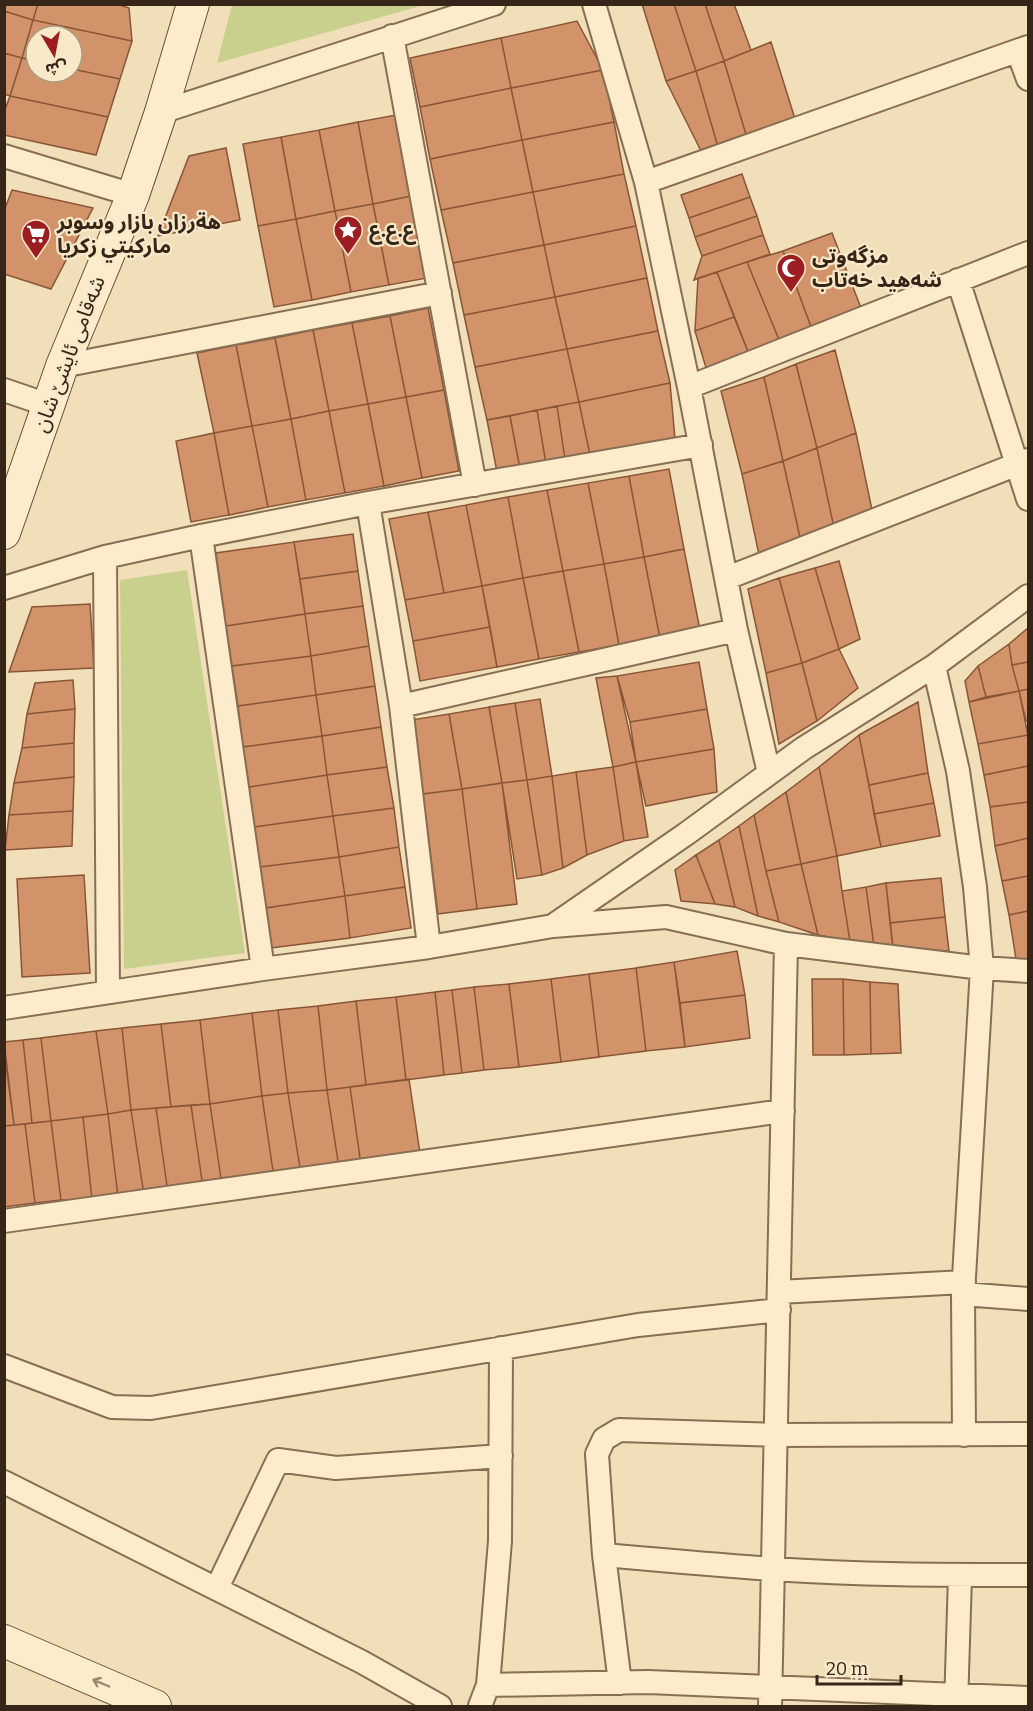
<svg xmlns="http://www.w3.org/2000/svg" width="1033" height="1711" viewBox="0 0 1033 1711" font-family="Bitter,'Noto Sans Arabic',serif">
<style>
.green{fill:#c9cf8d}
.building{fill:#d2936b;stroke:#895537;stroke-width:1.5}
.lines{fill:none;stroke-linecap:round;stroke-linejoin:round}
.street-casing{stroke:#886e53;stroke-width:26}
.secondary-casing{stroke:#6a4f36;stroke-width:34}
.street{stroke:#fceccc;stroke-width:22}
.secondary{stroke:#fceccc;stroke-width:32}
.oneway{stroke:#998972}
.labels{text-anchor:middle;dominant-baseline:central;stroke-width:4.5;stroke-linejoin:round;paint-order:stroke}
.poi-label{font-size:21px;font-weight:bold;fill:#362619;stroke:#f8e9c9;text-anchor:start}
.street-label{font-size:21px;fill:#362619;stroke:#f8e9c9}
</style>
<rect width="100%" height="100%" fill="#f1dfb9"/>
<path class="green" d="M232,5V4L424,5L217,63Z
M187,570L245,953L124,969L120,580Z"/>
<path class="building" d="M4,4H38L33,20L4,11Z
M38,4H117L129,8L132,41L33,20Z
M642,4H674L696,71L666,81Z
M674,4H705L724,61L696,71Z
M705,4H734L751,50L724,61Z
M4,11L33,20L22,58L4,53Z
M33,20L132,41L120,79L72,69V36H36V61L22,58Z
M577,21L603,70L511,88L501,38Z
M501,38L511,88L420,107L410,58Z
M771,42L796,122L747,138L724,61Z
M4,53L22,58L10,96L4,94Z
M22,58L36,61V72H72V69L120,79L108,117L10,96Z
M724,61L747,138L718,147L696,71Z
M603,70L614,122L522,140L511,88Z
M696,71L718,147L701,151L666,81Z
M511,88L522,140L430,159L420,107Z
M10,96L108,117L96,155L4,135V112Z
M396,115L411,196L373,204L358,122Z
M358,122L373,204L335,211L319,130Z
M614,122L624,174L533,192L522,140Z
M319,130L335,211L296,219L281,137Z
M281,137L296,219L258,226L243,144Z
M522,140L533,192L441,210L430,159Z
M226,148L240,220L158,236L189,156Z
M624,174L636,226L544,245L533,192Z
M742,174L750,197L689,218L681,195Z
M12,190L93,208L51,289L4,274V211Z
M533,192L544,245L453,263L441,210Z
M411,196L427,278L389,285L373,204Z
M750,197L757,216L695,237L689,218Z
M373,204L389,285L351,292L335,211Z
M335,211L351,292L312,300L296,219Z
M757,216L763,235L702,256L695,237Z
M296,219L312,300L274,307L258,226Z
M636,226L647,278L555,297L544,245Z
M832,233L863,313L813,332L783,251Z
M763,235L770,254L694,280L702,256Z
M544,245L555,297L464,315L453,263Z
M783,251L813,332L780,342L747,262Z
M747,262L780,342L749,354L717,272Z
M717,272L734,317L695,331L698,278Z
M647,278L658,331L567,349L555,297Z
M555,297L567,349L475,367L464,315Z
M428,308L444,390L406,397L390,316Z
M390,316L406,397L368,404L352,323Z
M734,317L749,354L707,371L695,331Z
M352,323L368,404L329,411L313,330Z
M313,330L329,411L291,419L275,338Z
M658,331L670,383L579,402L567,349Z
M275,338L291,419L252,426L236,345Z
M236,345L252,426L214,433L197,353Z
M567,349L579,402L487,420L475,367Z
M835,350L856,433L817,448L796,364Z
M796,364L817,448L783,461L764,377Z
M764,377L783,461L742,474L721,391Z
M670,383L675,439L590,455L579,402Z
M444,390L459,471L422,478L406,397Z
M406,397L422,478L384,486L368,404Z
M579,402L590,455L565,459L557,406Z
M368,404L384,486L345,493L329,411Z
M557,406L565,459L546,464L537,410Z
M537,410L546,464L520,469L510,416Z
M329,411L345,493L306,500L291,419Z
M510,416L520,469L497,472L487,420Z
M291,419L306,500L268,507L252,426Z
M252,426L268,507L229,515L214,433Z
M214,433L229,515L191,522L176,441Z
M856,433L872,510L834,528L817,448Z
M817,448L834,528L801,542L783,461Z
M783,461L801,542L759,555L742,474Z
M669,469L684,549L644,557L629,476Z
M629,476L644,557L604,564L588,483Z
M588,483L604,564L563,571L547,490Z
M547,490L563,571L523,578L508,497Z
M508,497L523,578L482,586L466,505Z
M466,505L482,586L444,593L428,512Z
M428,512L444,593L405,600L389,519Z
M353,534L358,571L300,579L294,542Z
M294,542L305,614L226,626L216,553Z
M684,549L700,630L660,638L644,557Z
M644,557L660,638L619,645L604,564Z
M839,561L860,639L839,649L815,568Z
M604,564L619,645L579,652L563,571Z
M815,568L839,649L802,663L779,578Z
M358,571L363,606L305,614L300,579Z
M563,571L579,652L539,659L523,578Z
M523,578L539,659L497,667L482,586Z
M779,578L802,663L766,673L748,589Z
M482,586L490,627L413,641L405,600Z
M90,604L94,668L9,672L32,607Z
M363,606L369,646L311,656L305,614Z
M305,614L311,656L232,666L226,626Z
M490,627L497,667L420,681L413,641Z
M1028,628V662L1012,665L1009,644Z
M1009,644L1012,665L1019,691L986,697L978,666Z
M369,646L375,686L316,695L311,656Z
M839,649L858,688L817,721L802,663Z
M311,656L316,695L238,706L232,666Z
M699,662L707,709L630,722L617,676Z
M1028,662V689L1019,691L1012,665Z
M802,663L817,721L779,744L766,673Z
M978,666L986,697L969,702L965,681Z
M617,676L636,762L613,767L596,678Z
M73,680L75,709L27,714L35,683Z
M375,686L381,727L322,736L316,695Z
M1028,689V721H1026L1019,691Z
M1019,691L1028,735L978,744L969,702Z
M316,695L322,736L243,747L238,706Z
M540,699L552,776L527,780L515,703Z
M918,702L928,773L869,785L859,735Z
M515,703L527,780L502,783L489,707Z
M489,707L502,783L462,789L449,714Z
M75,709L74,743L22,748L27,714Z
M707,709L714,749L636,762L630,722Z
M449,714L462,789L423,794L411,720Z
M381,727L387,767L327,775L322,736Z
M859,735L881,847L837,856L819,767Z
M1028,735V766L984,775L978,744Z
M322,736L327,775L249,787L243,747Z
M74,743V777L14,783L22,748Z
M714,749L717,792L646,806L636,762Z
M636,762L648,837L624,841L613,767Z
M1028,766V802L990,807L984,775Z
M387,767L394,808L333,816L327,775Z
M613,767L624,841L587,855L576,772Z
M819,767L837,856L801,864L786,792Z
M576,772L587,855L563,868L552,776Z
M928,773L934,803L874,814L869,785Z
M327,775L333,816L254,827L249,787Z
M552,776L563,868L542,875L527,780Z
M74,777L73,811L9,815L14,783Z
M527,780L542,875L517,879L502,783Z
M502,783L517,904L477,909L462,789Z
M462,789L477,909L438,914L423,794Z
M786,792L801,864L766,871L754,815Z
M1028,802V838L995,846L990,807Z
M934,803L940,836L881,847L874,814Z
M394,808L399,847L339,857L333,816Z
M73,811L72,846L5,850L9,815Z
M754,815L766,871L779,922L758,916L739,826Z
M333,816L339,857L260,867L254,827Z
M739,826L758,916L735,907L719,840Z
M1028,838V876L1002,881L995,846Z
M719,840L735,907L715,904L696,855Z
M399,847L405,887L345,896L339,857Z
M696,855L715,904L681,901L675,870Z
M837,856L842,891L850,941L818,935L801,864Z
M339,857L345,896L266,908L260,867Z
M801,864L818,935L779,922L766,871Z
M84,875L90,973L22,977L17,879Z
M1028,876V911L1009,915L1002,881Z
M941,878L945,917L890,923L886,883Z
M886,883L893,948L874,946L866,887Z
M405,887L411,928L350,938L345,896Z
M866,887L874,946L850,941L842,891Z
M345,896L350,938L271,948L266,908Z
M1028,911V959H1016L1009,915Z
M945,917L949,951L893,948L890,923Z
M737,951L745,995L680,1003L674,962Z
M674,962L685,1047L646,1051L636,968Z
M636,968L646,1051L599,1057L589,974Z
M589,974L599,1057L561,1062L551,979Z
M551,979L561,1062L519,1067L509,984Z
M812,979H843L844,1055H813Z
M843,979L870,982L871,1054L844,1055Z
M870,982L898,984L901,1053L871,1054Z
M509,984L519,1067L484,1070L474,987Z
M474,987L484,1070L462,1073L452,990Z
M452,990L462,1073L444,1075L435,992Z
M435,992L444,1075L406,1080L396,997Z
M745,995L750,1038L685,1047L680,1003Z
M396,997L406,1080L366,1085L356,1001Z
M356,1001L366,1085L327,1090L318,1006Z
M318,1006L327,1090L288,1093L278,1010Z
M278,1010L288,1093L262,1096L252,1013Z
M252,1013L262,1096L210,1104L200,1020Z
M200,1020L210,1104L171,1107L161,1024Z
M161,1024L171,1107L131,1110L122,1028Z
M122,1028L131,1110L108,1114L96,1031Z
M96,1031L108,1114L51,1121L41,1038Z
M41,1038L51,1121L32,1123L23,1040Z
M23,1040L32,1123L14,1125L4,1042Z
M4,1050L14,1125L4,1126Z
M409,1079L421,1160L361,1165L350,1087Z
M350,1087L361,1165L339,1168L327,1090Z
M327,1090L339,1168L301,1174L288,1093Z
M288,1093L301,1174L274,1178L262,1096Z
M262,1096L274,1178L222,1185L210,1104Z
M210,1104L222,1185L203,1188L191,1105Z
M191,1105L203,1188L168,1193L156,1108Z
M156,1108L168,1193L144,1195L131,1110Z
M131,1110L144,1195L118,1197L108,1114Z
M108,1114L118,1197L92,1199L83,1117Z
M83,1117L92,1199L61,1200L51,1121Z
M51,1121L61,1200L35,1203L25,1124Z
M25,1124L35,1203L4,1207V1126Z"/>
<g class="lines">
<g class="street-casing">
<path id="street" d="M594,4L646,182L689,387L736,630L769,773
M392,36L475,485
M1018,52L1028,79
M161,112L494,4
M4,156L133,195
M646,182L1028,47
M958,280L1028,499
M62,366L440,293
M689,387L1028,253
M4,390L48,405
M368,503L401,706L429,947
M201,536L263,969
M105,557L108,992
M727,578L1028,460
M4,588L105,557L201,536L368,503L701,445
M934,666L958,771L975,887L982,968L963,1294L964,1435
M401,706L736,630
M554,925L686,834L804,748L934,666L1028,596
M4,1008L263,969L429,947L553,926L666,917L786,944L982,968L1028,971
M4,1221L783,1111
M779,1292L964,1282
M963,1294L1028,1299
M4,1366L112,1407L151,1408L638,1325L779,1310
M4,1482L362,1662L440,1706
M604,1555C661,1560 717,1565 773,1569C858,1575 943,1575 1028,1575
M217,1588L278,1460L336,1468L501,1456
M620,1683L604,1555L597,1454L604,1439L619,1430L776,1435L1028,1434
M488,1685L500,1541L501,1348
M480,1706L488,1685L648,1682L1028,1698
M770,1706L786,944
M956,1706L960,1576"/>
</g>
<g class="secondary-casing">
<path id="secondary" d="M4,533L62,366L133,195L161,112L193,4
M4,1641L155,1706"/>
</g>
<use href="#street" class="street"/>
<use href="#secondary" class="secondary"/>
</g>
<defs><path id="oneway-shaft" d="M-6 0H5M1.5-3L5.5 0L1.5 3" fill="none" stroke-width="1.6" stroke-linecap="round" stroke-linejoin="round" transform="scale(1.5)"/></defs>
<use class="oneway" href="#oneway-shaft" transform="translate(101 1683) rotate(-157)"/>
<defs>
<g id="sight-pin" transform="scale(1.5)"><path d="M0 17L-7.5 6A9.5 9.5 0 1 1 7.5 6Z" fill="#9c1e23" stroke="#f8e9c9"/><path d="M0-6L1.8-2.2L6-1.7L2.9 1.2L3.7 5.4L0 3.3L-3.7 5.4L-2.9 1.2L-6-1.7L-1.8-2.2Z" fill="#fff"/></g>
<g id="supermarket-pin" transform="scale(1.5)"><path d="M0 17L-7.5 6A9.5 9.5 0 1 1 7.5 6Z" fill="#9c1e23" stroke="#f8e9c9"/><path d="M-6-5.5h2.5l.6 2H6L4.5 2H-2.5L-4.4-4H-6ZM-1.5 3.2a1.3 1.3 0 1 0 .1 0ZM3 3.2a1.3 1.3 0 1 0 .1 0Z" fill="#fff"/></g>
<g id="mosque-pin" transform="scale(1.5)"><path d="M0 17L-7.5 6A9.5 9.5 0 1 1 7.5 6Z" fill="#9c1e23" stroke="#f8e9c9"/><path d="M3.5-4.9A6 6 0 1 0 3.5 4.9A5 5 0 1 1 3.5-4.9Z" fill="#fff"/></g>
</defs>
<g fill-rule="evenodd">
<use href="#sight-pin" x="348" y="230"/>
<use href="#supermarket-pin" x="36" y="234"/>
<use href="#mosque-pin" x="791" y="268"/>
</g>
<g class="labels">
<g class="poi-label">
<text x="57" y="222">هةرزان بازار وسوبر<tspan x="57" dy="24">ماركيتي زكريا</tspan></text>
<text x="369" y="230">ع.ع.ع</text>
<text x="812" y="256">مزگەوتی<tspan x="812" dy="24">شەهید خەتاب</tspan></text>
</g>
<g class="street-label">
<text transform="translate(69 354) rotate(-69)">شەقامی ئایشێ شان</text>
</g>
</g>
<rect width="1033" height="1711" fill="none" stroke="#362619" stroke-width="12"/>
<g transform="translate(54 54) rotate(170)"><circle r="28" fill="#f8e9c9" stroke="#aa9b83" stroke-width="1.5"/>
<path d="M0-4.5L10 22L0 15L-10 22Z" fill="#9c1e23"/>
<text y="-9" font-size="16" font-weight="bold" text-anchor="middle" fill="#362619">ش</text>
</g>
<path d="M817 1675v9h84v-9" fill="none" stroke="#362619" stroke-width="3"/>
<text x="826" y="1675" font-size="18" fill="#362619" stroke="#f8e9c9" stroke-width="4.5" paint-order="stroke">20 m</text>
</svg>
